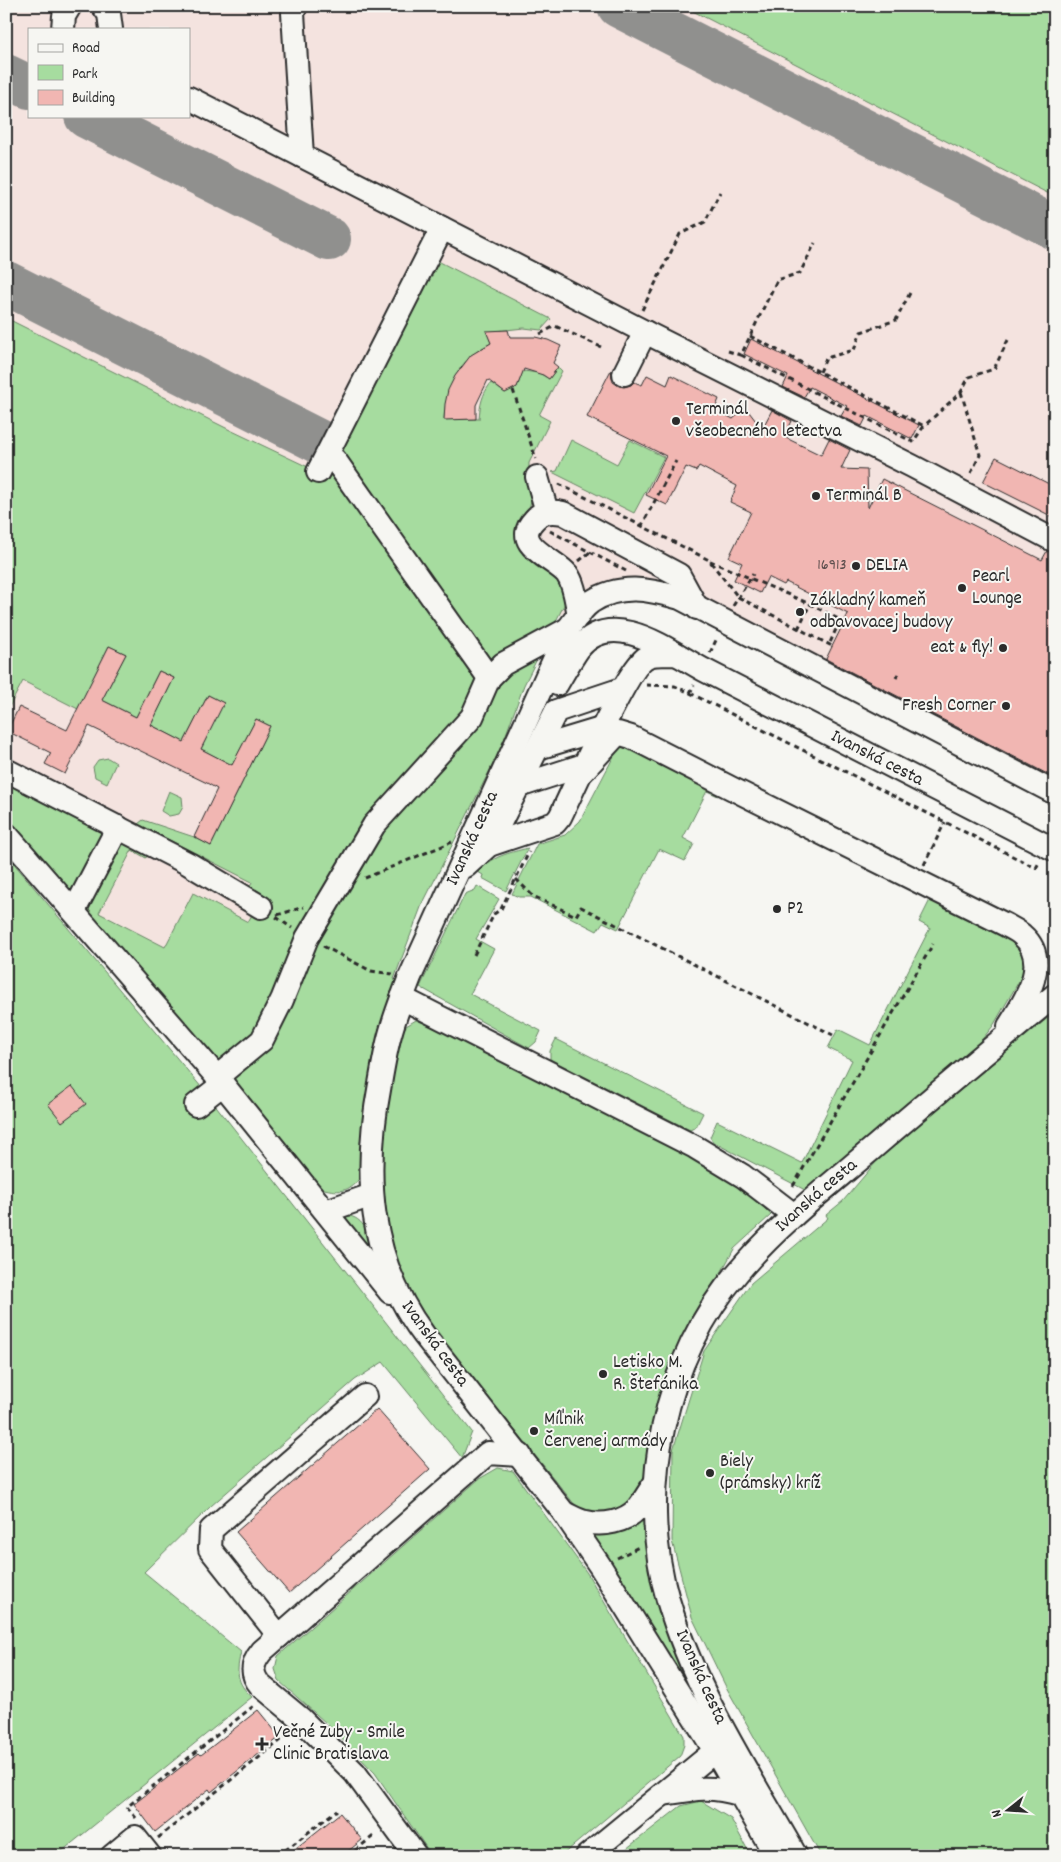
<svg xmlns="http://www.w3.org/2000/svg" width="1061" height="1862" viewBox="0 0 1061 1862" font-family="Dekko,sans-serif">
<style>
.built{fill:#f4e3df;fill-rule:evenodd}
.green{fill:#a6dc9f;stroke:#688465}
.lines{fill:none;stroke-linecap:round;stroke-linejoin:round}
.taxiway{stroke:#90908e;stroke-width:44}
.building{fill:#f1b6b2;stroke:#2b2b2b}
.minor-casing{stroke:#2b2b2b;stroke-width:26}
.path{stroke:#2b2b2b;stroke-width:3;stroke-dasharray:5 4;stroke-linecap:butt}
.minor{stroke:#f6f6f2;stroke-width:22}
.poi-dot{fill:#2b2b2b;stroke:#f6f6f2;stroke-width:2}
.labels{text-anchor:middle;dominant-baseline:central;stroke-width:4;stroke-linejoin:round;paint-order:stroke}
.number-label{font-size:16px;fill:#5c4e4d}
.poi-label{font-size:19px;fill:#2b2b2b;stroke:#f6f6f2;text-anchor:start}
.street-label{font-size:19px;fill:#2b2b2b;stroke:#f6f6f2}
</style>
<rect width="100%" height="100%" fill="#f6f6f2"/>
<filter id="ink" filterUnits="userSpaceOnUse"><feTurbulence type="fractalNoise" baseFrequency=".02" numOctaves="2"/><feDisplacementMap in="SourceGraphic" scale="10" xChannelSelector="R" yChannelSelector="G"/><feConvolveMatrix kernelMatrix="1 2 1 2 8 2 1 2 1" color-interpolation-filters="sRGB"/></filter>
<g filter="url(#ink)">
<path class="built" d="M6,6H1055V787L729,615L594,591L558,617L524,685L501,748L421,907L394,979L398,982L356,1184L343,1190L331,1191L220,1068L6,821ZM29,29H189V116H29Z"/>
<path class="green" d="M683,6H1055V197Z
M436,260L551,319L541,330L524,328L487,332L491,343C460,358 446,385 444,419H479C480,405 482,394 491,383L505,393L517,387L523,371L539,373L549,379L558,367L562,371L539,415L550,421L529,463V479L532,495L529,510L523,524L565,592V603L524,685L501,748L421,907L394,979L398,982L363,1173C352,1191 341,1194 321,1188L89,917V904L117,846L124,841L148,850L146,858L132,850L99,913L165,947L193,893L248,922L254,911L247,891L252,882L138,824L143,820L194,837L211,846L270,726L256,719L232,765L201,749L223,703L208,695L184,742L151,725L174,678L159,671L136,717L102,700L126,654L109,646L78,709L23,681L6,713V318L228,429L327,476Z
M571,440L617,464L630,440L664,457L634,513L552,472L557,471Z
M621,747L628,749L636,747L722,789L718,796L707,791L683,838L694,844L685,861L659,849L618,929L603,922L597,931L531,897H519L512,894L537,844L565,835L580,821L616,752Z
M108,758L116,763L107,783L95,777L93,767L98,760Z
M6,777L104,829L74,899L6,821Z
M169,791L182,797L183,807L179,814L169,816L161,811Z
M528,848L506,891L482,878L483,875L478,872C492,856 509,853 528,848Z
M6,854L202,1088L472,1432L462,1458L383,1362L355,1380L211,1506L144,1572L241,1652C236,1671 236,1683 252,1697L56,1856H6Z
M477,886L499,899L476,939L494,949L470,994L541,1031L536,1042L529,1048L420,987L465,894L475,890Z
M932,896L989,924L1027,951L1026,969L993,1026L970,1054L807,1191L713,1142L710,1137L717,1121L802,1163L852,1060L828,1048L838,1029L870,1045L930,928L919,922Z
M1055,1012V1856H821L725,1685L692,1617L672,1541L673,1450L704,1351L751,1283L828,1218L826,1215L843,1201L881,1156Z
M416,1020L426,1024L462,1040L704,1160L753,1197L771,1215L734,1249L698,1315L653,1438L644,1482L632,1505L603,1513L579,1510L423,1316L401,1272L386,1227L382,1188L384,1114L399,1039L406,1026Z
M556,1039L703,1113L696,1127L690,1130L550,1059V1051Z
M349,1216C367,1219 370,1241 374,1256L344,1217Z
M498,1468L513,1471L587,1573L684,1736V1745L680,1756L561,1856H432L375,1773L326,1723L279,1681L275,1669L278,1656L479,1479Z
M645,1510L688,1681L685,1680L586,1527Z
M701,1801L731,1819L751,1856H617L681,1806Z"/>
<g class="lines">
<path class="taxiway" d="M619,6L1055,228
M6,76L29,87
M86,116L329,239
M6,283L322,443"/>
</g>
<path class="building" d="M508,330L510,337H535L548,340L561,346L553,363L558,367L549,379L543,375L524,369L517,387L505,393L488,380L476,405V419L444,420L445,404L448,390L455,376L471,355L491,343L486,331Z
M751,339L919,425L912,439L867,416L862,426L841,416L847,406L810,387L804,397L783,387L788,376L744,354Z
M611,370L613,382L619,386L624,387L631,385L634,382L642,385L647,375L667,385L671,375L719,399L715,409L733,419L746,408L762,429L772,410L792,421L784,437L821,455L829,439L850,450L841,469L867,470L868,508L882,479L1042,560L1047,551L1055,554V778L826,659L848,614L786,582L784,585L768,577L760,593L734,580L742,563L729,557L751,512L730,502L737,486L699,466L696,471L686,467L667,505L646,495L666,456L587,417Z
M996,457L1055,487V518L983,482Z
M109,646L126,654L102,700L136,717L159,671L174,678L151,725L184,742L208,695L224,703L201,749L232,765L256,719L270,726L211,846L194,837L217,789L207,783L89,726L65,774L45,764L51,753L7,731L19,707L67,730Z
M72,1086L86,1104L62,1122L48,1104Z
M377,1409L430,1469L289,1593L236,1532Z
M258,1710L280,1737L211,1792L209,1789L155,1832L134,1804L199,1753L201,1755Z
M340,1813L362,1840L342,1856H286Z"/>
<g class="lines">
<g class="minor-casing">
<g id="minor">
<path d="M103,6L109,14L111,29"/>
<path d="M296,6L293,13L302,156"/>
<path d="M63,29L64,16L70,6"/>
<path d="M189,98L645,332L912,466L1055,541"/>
<path d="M624,374L645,332"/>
<path d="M335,460L489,678"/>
<path d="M318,472L442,228"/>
<path d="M537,477L547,512"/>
<path d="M579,615C576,602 575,585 567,574C555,559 510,545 534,520C541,511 553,511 563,513L679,575L697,608"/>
<path id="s1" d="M557,684C564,672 571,659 579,648C613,606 670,652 704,670L1055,850"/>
<path d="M538,748L604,728"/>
<path d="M6,770L189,864L261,907"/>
<path d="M583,771L618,733L631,737L731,788L1006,925C1011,928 1018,931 1022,935C1052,961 1025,1001 1009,1026"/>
<path d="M519,786L587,764"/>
<path d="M6,834L217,1077L390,1292"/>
<path d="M489,845L556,711L622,689"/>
<path d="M466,866L489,845L555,823L560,817C573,791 629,662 649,656C656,653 668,655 676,654"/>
<path d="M74,911L118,827"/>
<path d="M402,998L695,1147L743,1176L794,1215"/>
<path d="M217,1077L262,1040L282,1000L307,938L374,825L472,717L489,678L503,664L568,629"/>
<path d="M196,1105L223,1084"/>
<path d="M326,1211L372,1195"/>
<path d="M564,1513C571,1516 579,1521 586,1522C603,1526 625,1522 637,1509C644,1501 649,1491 655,1483"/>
<path d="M279,1636L210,1549L211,1530L365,1396"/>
<path d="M664,1794C693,1789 710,1785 739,1794"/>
<path d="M112,1856L135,1837L150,1856"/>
<path d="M416,1856L355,1773L301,1719L260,1685C250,1673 252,1663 262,1651L488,1453L520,1455"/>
<path d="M587,1856L715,1751"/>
<path id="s2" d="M776,1856L715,1751L600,1566L564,1513L424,1335C368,1260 363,1173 380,1084C383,1066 386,1048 391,1031C396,1013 403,995 410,977L568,629C575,620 581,609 591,602C620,583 649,589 680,598L1055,793"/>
<path id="s3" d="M796,1856C749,1773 695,1692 668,1600C636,1491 664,1357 739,1271C778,1225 826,1188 872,1149C932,1097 994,1046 1055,995"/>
</g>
</g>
<path class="path" d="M642,310L680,234L705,222L720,192
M540,334L555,326L601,347
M750,336L924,426
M728,351L741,355L777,280L800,273L815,243
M741,355L913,442L924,426L961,392L969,377L994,369L1008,340
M820,372L826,358L854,350L861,332L896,320L911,291
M513,390L536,459
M961,392L980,455L970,475
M559,484L709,560L738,597L832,646
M641,527L676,461
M550,531L626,571
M579,561L590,552
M710,561L810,604L840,620L829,645
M733,606L753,574
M798,629L810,604
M710,653L717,638
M896,678L898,674
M646,685L675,686L690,693L694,685
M690,693L1036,868L1040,861
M924,865L945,822
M365,878L452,842
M516,879L533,896L576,916L581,907L833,1035
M277,915L304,907
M276,917L292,928
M323,946L371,971L393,974
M474,955L494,914L501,909L529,852
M793,1186L933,944
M617,1558L641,1546
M136,1818L127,1807L256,1704
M158,1838L290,1733
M278,1856L337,1810
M348,1856L376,1834"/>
<use href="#minor" class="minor"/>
</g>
</g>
<g class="poi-dot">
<circle cx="676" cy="421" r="5"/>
<circle cx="816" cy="496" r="5"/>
<circle cx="856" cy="566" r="5"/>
<circle cx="962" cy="588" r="5"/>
<circle cx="800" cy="612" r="5"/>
<circle cx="1003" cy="648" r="5"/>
<circle cx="1006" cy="706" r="5"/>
<circle cx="777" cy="909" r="5"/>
<circle cx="603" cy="1374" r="5"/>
<circle cx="534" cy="1431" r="5"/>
<circle cx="710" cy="1473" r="5"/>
<path d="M259.5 1736.5h5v5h5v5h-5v5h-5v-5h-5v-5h5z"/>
</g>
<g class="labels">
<g class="number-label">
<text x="832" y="565">16913</text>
</g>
<g class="poi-label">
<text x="686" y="410">Terminál<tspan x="686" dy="22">všeobecného letectva</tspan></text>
<text x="826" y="496">Terminál B</text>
<text x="866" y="566">DELIA</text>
<text x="972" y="577">Pearl<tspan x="972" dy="22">Lounge</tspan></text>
<text x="810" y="601">Základný kameň<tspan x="810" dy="22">odbavovacej budovy</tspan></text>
<text x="993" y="648" text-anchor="end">eat &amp; fly!</text>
<text x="996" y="706" text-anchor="end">Fresh Corner</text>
<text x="787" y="909">P2</text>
<text x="613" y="1363">Letisko M.<tspan x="613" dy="22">R. Štefánika</tspan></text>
<text x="544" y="1420">Míľnik<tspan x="544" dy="22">Červenej armády</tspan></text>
<text x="720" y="1462">Biely<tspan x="720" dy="22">(prámsky) kríž</tspan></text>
<text x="273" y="1733">Večné Zuby - Smile<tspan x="273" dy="22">Clinic Bratislava</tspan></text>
</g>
<g class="street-label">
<text stroke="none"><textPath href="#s1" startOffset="376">Ivanská cesta</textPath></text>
<text stroke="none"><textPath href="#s2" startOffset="1156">Ivanská cesta</textPath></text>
<text stroke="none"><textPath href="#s3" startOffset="745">Ivanská cesta</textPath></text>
<text transform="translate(434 1344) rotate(54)">Ivanská cesta</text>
<text transform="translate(700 1677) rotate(66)">Ivanská cesta</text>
</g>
</g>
<rect width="1061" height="1862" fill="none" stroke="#f6f6f2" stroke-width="25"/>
<rect x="12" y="12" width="1036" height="1837" fill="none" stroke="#2b2b2b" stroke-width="2" filter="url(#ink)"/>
<rect x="28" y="28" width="162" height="90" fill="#f6f6f2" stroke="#a5a5a2"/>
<rect x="38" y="44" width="25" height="8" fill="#f6f6f2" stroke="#a5a5a2"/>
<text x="72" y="52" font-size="15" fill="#2b2b2b">Road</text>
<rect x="38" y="65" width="25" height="15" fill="#a6dc9f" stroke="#a5a5a2"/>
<text x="72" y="78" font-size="15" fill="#2b2b2b">Park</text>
<rect x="38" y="90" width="25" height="15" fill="#f1b6b2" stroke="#a5a5a2"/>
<text x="72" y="102" font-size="15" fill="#2b2b2b">Building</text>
<g transform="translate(1008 1810) rotate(253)" stroke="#f6f6f2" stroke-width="4" paint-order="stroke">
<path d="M0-4L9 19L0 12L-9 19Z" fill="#2b2b2b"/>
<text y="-8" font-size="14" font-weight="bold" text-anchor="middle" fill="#2b2b2b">N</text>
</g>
</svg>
